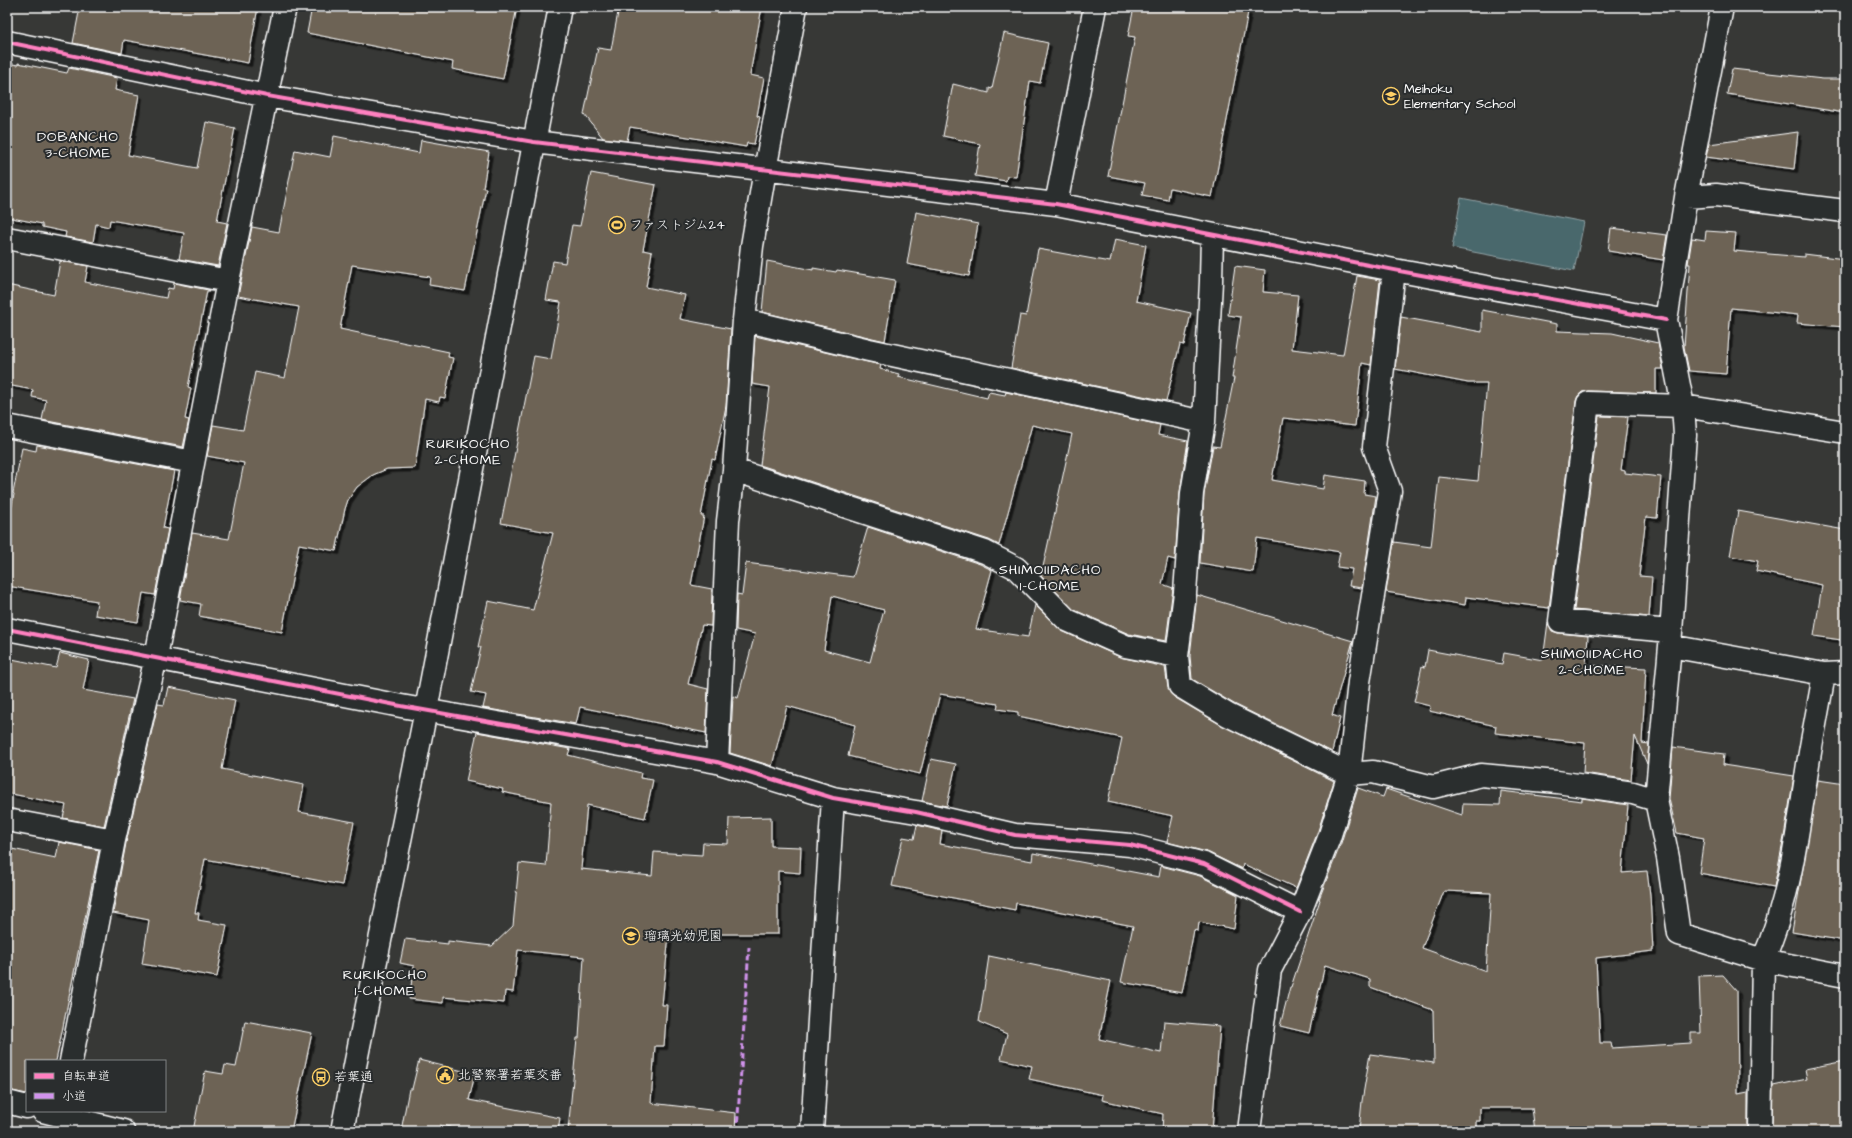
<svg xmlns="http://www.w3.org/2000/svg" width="1852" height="1138" viewBox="0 0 1852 1138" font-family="'Architects Daughter','Klee One',sans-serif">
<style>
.water{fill:#49676c;stroke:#92a4a7}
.building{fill:#6d6354;stroke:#fff;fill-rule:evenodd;filter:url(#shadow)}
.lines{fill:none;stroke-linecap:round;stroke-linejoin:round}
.minor-casing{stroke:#fff;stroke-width:25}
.tertiary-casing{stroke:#fff;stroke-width:25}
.minor{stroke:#2a2d2e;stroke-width:22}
.tertiary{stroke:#2a2d2e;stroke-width:22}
.quiet{stroke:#d193ec;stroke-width:3;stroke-dasharray:6 3;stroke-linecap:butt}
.cycleway-casing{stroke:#2a2d2e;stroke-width:6}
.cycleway{stroke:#ff80c0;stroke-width:4}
.labels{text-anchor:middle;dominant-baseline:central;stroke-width:4;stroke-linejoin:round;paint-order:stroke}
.poi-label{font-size:13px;fill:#fff;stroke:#2a2d2e;text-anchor:start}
.neighbourhood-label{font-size:14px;letter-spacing:1px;fill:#fff;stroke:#2a2d2e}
</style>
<defs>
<filter id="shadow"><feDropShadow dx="3.5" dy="3.5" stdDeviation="0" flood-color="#0009"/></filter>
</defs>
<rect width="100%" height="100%" fill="#373836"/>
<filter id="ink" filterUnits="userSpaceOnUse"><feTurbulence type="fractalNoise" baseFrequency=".025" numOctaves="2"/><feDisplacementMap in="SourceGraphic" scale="8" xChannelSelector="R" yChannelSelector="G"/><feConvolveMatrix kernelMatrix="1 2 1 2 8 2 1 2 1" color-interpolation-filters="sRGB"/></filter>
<g filter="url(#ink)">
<path class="water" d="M1461,198L1584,222L1574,271L1452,248Z"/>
<path class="building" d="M80,7H258L248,63L124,40L122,53L73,43Z
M312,7H517L503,79L452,69L453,62L307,33Z
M619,7H762L750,75L764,78L757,116L760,117L754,144L747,143L746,147L630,127L627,141L603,138L584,114L598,48L611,50Z
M1134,7H1238V10L1248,12L1212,197L1170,188L1168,200L1142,195L1145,183L1108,176L1135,37L1128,36Z
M1004,33L1048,43L1040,83L1030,81L1016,177L1007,176L1006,181L975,176L980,144L943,136L953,84L989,93V88L992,89Z
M7,63L18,65V63L67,73L69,68L117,78L115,90L139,95L128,155L197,168L206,122L235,128L217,221L227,223L218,266L179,259L184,233L110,220L109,227L96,224L93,242L65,237L66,232L42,227V224L7,217Z
M1732,69L1823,79H1845V113L1727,94Z
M1798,132L1794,169L1706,157L1709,144Z
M334,136L419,153L421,140L489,152L483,188H486L465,291L429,285L430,277L352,265L340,329L449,352L448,357L453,358L445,398L440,397L439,402L425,399L415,468L387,469L373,475L357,487L348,500L345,509L336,551L299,544L282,632L199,616L201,604L180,600L192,533L229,539L244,463L207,456L213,425L243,430L255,372L285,378L299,307L238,296L252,227L279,232L295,150L330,157Z
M591,173L656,185L643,250L652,252L646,287L685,295L680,319L731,329L726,406L715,460L712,459L701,516H704L691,585L712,589L711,626L702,625L688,684L708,689L706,733L580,707L576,724L483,708L486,695L471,692L481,647H478L488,601L533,610L553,533L501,523L534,356L551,359L561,302L546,300L553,261L565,263L572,225L580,226Z
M916,212L978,224L969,276L907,264Z
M1611,228L1667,235L1663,260L1608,251Z
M1706,231L1736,233L1734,251L1804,257V254L1845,259V327L1797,323L1798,315L1731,308L1726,374L1689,371L1684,347L1690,264H1688L1692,238L1705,240Z
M1115,239L1146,245L1136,301L1191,313L1184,345L1180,344L1166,401L1011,368L1020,315L1026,316L1038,249L1110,262Z
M60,261L88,266L85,282L166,298L168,288L173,289L174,283L213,291H207L188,387L191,388L185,419L189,420L183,447L42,420L46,400L32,397L33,390L7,385V285L54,295Z
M767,261L813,270V268L836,272L837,270L895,280L885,341L762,312Z
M1235,266L1265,270L1263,292L1298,295L1292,349L1343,355L1357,276L1380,280L1371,365L1362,363L1355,426L1283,418L1272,480L1323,489L1325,475L1365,481L1364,494L1376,496L1362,588L1349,586L1352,569L1337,567L1340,552L1257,538L1253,572L1200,563L1204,494L1213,446L1220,447L1234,378H1232L1241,317L1228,315Z
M1482,310L1557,324V331L1612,333L1658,343L1663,369H1656V393L1588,391L1582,392L1578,396L1576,401L1549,608L1466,597L1465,605L1386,592L1394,542L1431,547L1439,477L1478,481L1487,383H1468L1395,369L1401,317L1482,332Z
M755,336L881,365L880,369L899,374L898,377L987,398L989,392L1005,395L1006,392L1160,425L1158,435L1188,441L1180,492L1175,560L1168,558L1162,584L1173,588L1166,641L1129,634L1074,610L1041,576L1072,434L1032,425L999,545L989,540L760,465L770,387L752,384Z
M1599,416L1628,417L1621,470L1625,471V473L1661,477L1657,518L1646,517L1639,576L1652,577L1649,617L1574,610Z
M37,445L174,471L163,528L168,529L155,595L143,593L138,622L95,615L97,601L7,586V532L14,494L13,493L22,448L36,451Z
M1738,511L1845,530V636H1842L1841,640L1814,636L1822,585L1756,571L1758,561L1730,556Z
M868,527L980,564L992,570L976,629L1028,637L1035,605L1062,631L1120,657L1165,667L1168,688L1174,697L1223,726L1334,781L1317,834L1296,888L1243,864L1242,869L1207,852L1167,842L1173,816L1108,802L1122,738L1018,716V712L997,709L998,704L940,694L920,774L848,756L855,725L787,706L772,766L730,753L733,696L738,698L755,634L736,630L737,594L742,595L746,563L853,577ZM832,596L884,610L870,662L824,650Z
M1197,595L1353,641L1332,715L1340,718L1332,752L1234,704L1192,679L1190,656Z
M1548,622L1552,631L1558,633L1588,636L1586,665L1646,668L1642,743L1649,744L1647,764L1635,736L1631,780L1583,773L1585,743L1495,733L1496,726L1429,711L1430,706L1414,702L1422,666L1425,667L1428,650L1502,664L1504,653L1543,660Z
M60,653L89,660L83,690L133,699L104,826L63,818L66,805L7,793V658L56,668Z
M168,687L235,700L222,769L304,785L299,812L354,822L342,885L205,859L195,913H199L198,920L227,925L217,977L142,964L149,920L113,913L126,843L158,704L164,705Z
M477,732L570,749L568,755L641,773L640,778L653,780L645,818L587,805L581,869L652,876L654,852L702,855L703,843L728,844L729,818L771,817V846L801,847L800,873L778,871V934H669L662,1005H667L664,1046H655L651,1103L736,1113L735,1131H568L577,1038H579L584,957L518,950L513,992L505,991L504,1003L443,997V1003L409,999L414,966L400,963L405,939L448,944V941L492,946L513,926L519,863L546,866L551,802L502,792L503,789L466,781Z
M1673,747L1724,754L1723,765L1794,776L1784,837L1774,887L1699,873L1704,838L1677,833L1669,799Z
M931,759L956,764L947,806L922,801Z
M1818,780L1845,784V941L1792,932Z
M1358,788L1383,797L1386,789L1462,815L1463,804L1500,805L1501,791L1582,801V798L1628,805L1622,873L1647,871L1650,895L1653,951L1596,958L1600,1043H1611L1612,1048L1691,1043V1033H1701L1699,976L1723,975L1737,991L1738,1094L1748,1092V1131H1744L1743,1129L1672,1131H1535L1532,1108H1480V1121H1476V1131H1359L1362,1101L1370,1054L1434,1063L1433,1010L1370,987V979L1325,965L1309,1033L1280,1026L1290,987H1291L1320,900L1319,899L1341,843ZM1444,891L1491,893L1486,971L1422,948Z
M917,825L942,831L940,844L1032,861L1033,853L1159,877L1161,866L1200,876L1238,895L1234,929L1199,922L1198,931L1194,930L1182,993L1121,982L1133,926L1016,903L1015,910L892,886L903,837L914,839Z
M59,842L99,850L56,1061H27V1094L7,1090V848L56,858Z
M989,956L1111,981L1099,1039L1161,1053L1164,1021L1220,1026L1212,1131H1162L1163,1114L1102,1100L1103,1095L1029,1079L1032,1066L1001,1059L1007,1034L979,1022Z
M245,1021L312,1033L291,1131H193L205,1071L223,1074L225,1065L236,1067Z
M419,1060L475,1074L469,1100L560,1118L558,1131H469L440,1125V1131H401L409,1089H412Z
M1845,1061V1131H1772L1773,1086L1807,1079L1805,1069Z"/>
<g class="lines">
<g class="minor-casing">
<path id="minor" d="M1722,7L1686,197L1666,320L1683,406L1685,435L1670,646L1656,800L1668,858L1679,934L1763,960L1760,1131
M7,42L267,96L534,142L1056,204L1394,270L1666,320
M1686,197L1716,195L1845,211
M1056,204L1095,7
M1212,235L1211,281L1204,422L1192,493L1185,593L1177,656L1180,686L1228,715L1349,774L1373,772L1433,787L1481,775L1557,782L1633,793L1656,800
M7,238L228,281
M744,320L869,350L1204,422
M7,426L193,462
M734,470L985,552L1016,568L1067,620L1125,646L1177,656
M7,629L401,706L717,762L833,798L916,812L1015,835L1130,845L1204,864L1300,912
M1670,631L1560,621L1588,403L1683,406L1845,432
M1670,646L1824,674L1845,673
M1824,674C1819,704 1813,734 1808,764C1798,830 1790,899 1763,960L1845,976
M717,762L728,521L734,470L744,320L752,246L765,170L796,7
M7,820L114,840
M71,1061L114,840L156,657L228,281L285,7
M7,1102L27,1107
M43,1111L123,1131
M812,1131L833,798
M1249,1131L1270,970L1300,912L1329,838L1349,774L1359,682L1390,491L1374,447L1394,270"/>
</g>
<g class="tertiary-casing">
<path id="tertiary" d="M342,1131L426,710L560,7"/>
</g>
<use href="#minor" class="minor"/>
<use href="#tertiary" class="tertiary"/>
<path class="quiet" d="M737,1131L749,947"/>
<g class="cycleway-casing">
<path id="cycleway" d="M7,42L267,96L534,142L1056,204L1394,270L1666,320
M7,629L401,706L717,762L833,798L916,812L1015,835L1130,845L1204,864L1300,912"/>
</g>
<use href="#cycleway" class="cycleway"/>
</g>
</g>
<defs>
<g id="school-ring" transform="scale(0.9)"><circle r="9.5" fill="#2a2d2e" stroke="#ffd166" stroke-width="1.5"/><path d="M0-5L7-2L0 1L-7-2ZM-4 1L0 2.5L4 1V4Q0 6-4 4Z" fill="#ffd166"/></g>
<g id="stadium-ring" transform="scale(0.9)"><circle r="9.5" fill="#2a2d2e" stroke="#ffd166" stroke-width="1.5"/><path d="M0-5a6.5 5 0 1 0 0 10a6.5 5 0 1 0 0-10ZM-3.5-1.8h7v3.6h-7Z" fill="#ffd166"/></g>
<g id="civic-ring" transform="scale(0.9)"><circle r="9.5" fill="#2a2d2e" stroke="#ffd166" stroke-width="1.5"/><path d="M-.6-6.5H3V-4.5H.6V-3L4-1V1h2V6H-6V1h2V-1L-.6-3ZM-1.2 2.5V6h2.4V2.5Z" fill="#ffd166"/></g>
<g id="bus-ring" transform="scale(0.9)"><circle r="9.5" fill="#2a2d2e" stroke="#ffd166" stroke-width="1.5"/><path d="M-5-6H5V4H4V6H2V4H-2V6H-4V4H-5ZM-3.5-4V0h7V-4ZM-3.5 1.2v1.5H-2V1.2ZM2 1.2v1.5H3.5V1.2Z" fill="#ffd166"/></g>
</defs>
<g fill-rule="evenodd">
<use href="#school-ring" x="1391" y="96"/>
<use href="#stadium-ring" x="617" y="225"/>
<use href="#school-ring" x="631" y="936"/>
<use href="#civic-ring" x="445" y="1075"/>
<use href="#bus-ring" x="321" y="1077"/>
</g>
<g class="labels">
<g class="poi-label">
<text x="1404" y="89">Meihoku<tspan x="1404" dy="15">Elementary School</tspan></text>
<text x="630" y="225">ファストジム24</text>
<text x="644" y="936">瑠璃光幼児園</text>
<text x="458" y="1075">北警察署若葉交番</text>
<text x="334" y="1077">若葉通</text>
</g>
<g class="neighbourhood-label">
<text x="78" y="137">DOBANCHO<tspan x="78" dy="16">3-CHOME</tspan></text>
<text x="468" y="444">RURIKOCHO<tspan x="468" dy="16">2-CHOME</tspan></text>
<text x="1050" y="570">SHIMOIIDACHO<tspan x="1050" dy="16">1-CHOME</tspan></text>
<text x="1592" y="654">SHIMOIIDACHO<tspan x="1592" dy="16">2-CHOME</tspan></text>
<text x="385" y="975">RURIKOCHO<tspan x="385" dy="16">1-CHOME</tspan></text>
</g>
</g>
<rect width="1852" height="1138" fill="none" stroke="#2a2d2e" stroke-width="24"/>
<rect x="12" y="12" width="1828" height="1114" fill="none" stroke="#fff" stroke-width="1.5" filter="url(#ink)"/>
<rect x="26" y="1060" width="140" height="52" fill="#2a2d2e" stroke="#7f8182"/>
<rect x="34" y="1073" width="20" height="6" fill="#ff80c0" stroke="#7f8182"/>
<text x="62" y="1080" font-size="12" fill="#ffffff">自転車道</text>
<rect x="34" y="1093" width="20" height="6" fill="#d193ec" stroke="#7f8182"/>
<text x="62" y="1100" font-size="12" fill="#ffffff">小道</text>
</svg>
